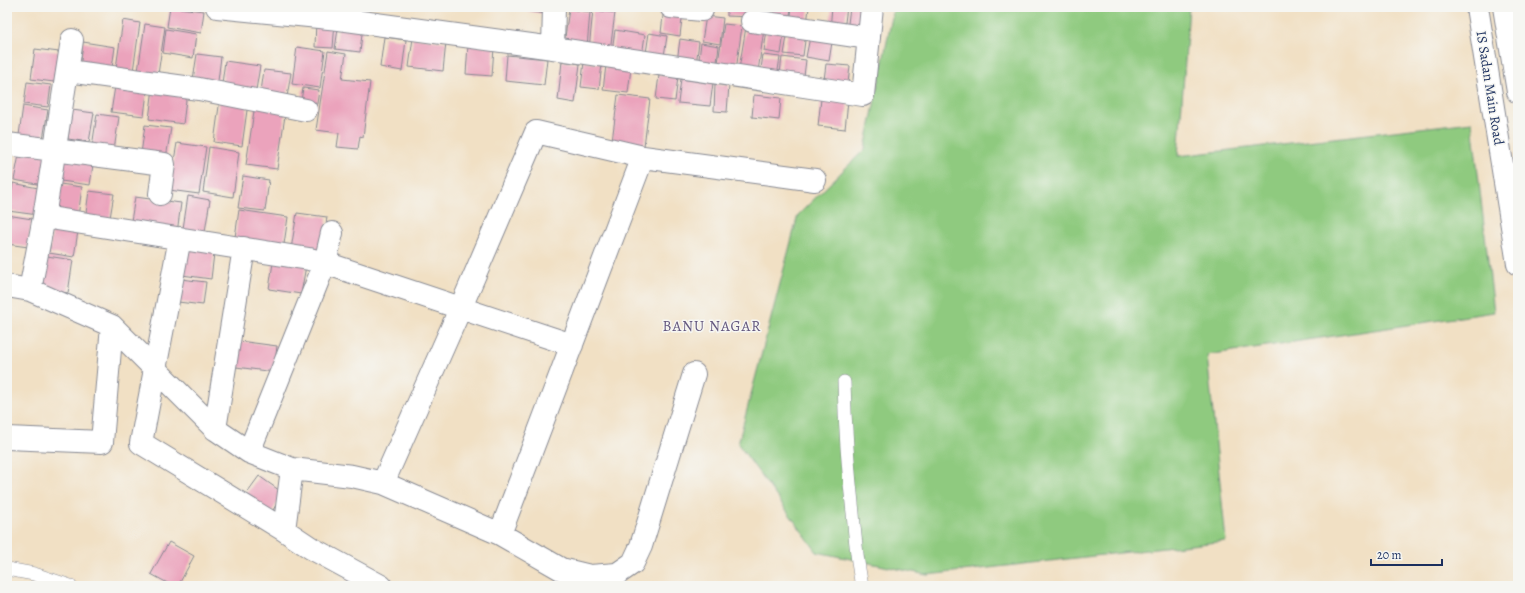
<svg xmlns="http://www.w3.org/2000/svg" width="1525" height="593" viewBox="0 0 1525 593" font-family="Alegreya,serif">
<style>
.green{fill:#8fca7f;stroke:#557c6e}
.building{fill:#eba3bc}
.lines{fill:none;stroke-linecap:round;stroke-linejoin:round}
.lane-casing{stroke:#868891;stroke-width:14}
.street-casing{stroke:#868891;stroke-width:24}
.primary-casing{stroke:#868891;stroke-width:24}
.lane{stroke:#fff;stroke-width:13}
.street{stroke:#fff;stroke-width:22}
.primary{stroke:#fff;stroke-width:22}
.labels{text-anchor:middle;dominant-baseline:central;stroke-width:3;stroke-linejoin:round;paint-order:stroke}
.street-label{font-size:14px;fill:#1b2f5e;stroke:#f6f6f2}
.neighbourhood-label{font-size:15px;letter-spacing:1px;fill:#64587f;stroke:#f6f6f2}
</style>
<rect width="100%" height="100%" fill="#f6f6f2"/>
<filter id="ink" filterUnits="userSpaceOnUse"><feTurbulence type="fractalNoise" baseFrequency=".025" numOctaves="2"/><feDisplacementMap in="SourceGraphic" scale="8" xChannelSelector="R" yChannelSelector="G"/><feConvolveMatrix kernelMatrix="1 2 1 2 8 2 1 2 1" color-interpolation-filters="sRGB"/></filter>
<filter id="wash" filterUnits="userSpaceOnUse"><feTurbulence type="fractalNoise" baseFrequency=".012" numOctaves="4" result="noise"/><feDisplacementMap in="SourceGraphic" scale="16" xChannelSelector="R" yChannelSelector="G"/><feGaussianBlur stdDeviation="0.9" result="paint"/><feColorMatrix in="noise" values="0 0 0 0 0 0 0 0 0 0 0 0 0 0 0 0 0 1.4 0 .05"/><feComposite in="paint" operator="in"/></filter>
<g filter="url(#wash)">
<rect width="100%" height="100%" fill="#f1e0c4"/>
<path class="green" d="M894,7H1189L1178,156L1472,122L1494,312L1207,355L1226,541L927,575L817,552L738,444L798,215L865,149Z"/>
<g id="blocks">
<path class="building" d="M170,7L204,11L201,33L167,27Z
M527,7H547L546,14L526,11Z
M664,7L683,10L680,36L661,33Z
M727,7H751L750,17L727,16Z
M772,7H791L789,24L770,22Z
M792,7H809L807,25L790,23Z
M832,7H847L844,30L830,29Z
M850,7H869L866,34L847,32Z
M569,9L590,12L587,47L564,44Z
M593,10L615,13L610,51L589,49Z
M706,16L723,18L720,44L702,41Z
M123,20L140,23L132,78L115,75Z
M316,20L335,22L333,48L315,47Z
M339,22L363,25L360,52L335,49Z
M145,24L165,27L157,81L137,78Z
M724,24L742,26L736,71L717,69Z
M746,27L764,29L758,72L739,69Z
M166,29L196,34L193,58L163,53Z
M615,30L645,35L642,56L612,51Z
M767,30L784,33L781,54L764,51Z
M788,31L806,33L803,56L784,54Z
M811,32L833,36L829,61L806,57Z
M649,33L667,36L663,63L645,60Z
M384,37L406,40L402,71L380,67Z
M413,38L446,42L443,71L409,67Z
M680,39L699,42L696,65L677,62Z
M83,42L115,47L111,75L80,70Z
M701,43L719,46L716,70L698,67Z
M468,45L494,47L492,76L466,74Z
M297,47L325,51L320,88L292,84Z
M35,49L59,52L54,82L31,79Z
M328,51L346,54L342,79L370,82L363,137L360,136L358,149L337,147L339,133L316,130Z
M197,54L221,57L217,89L192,86Z
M507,55L547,59L544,85L505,81Z
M763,55L780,57L777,77L760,75Z
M782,57L806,60L803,84L779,81Z
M225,61L260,66L255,96L221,91Z
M562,61L580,64L575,103L558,100Z
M584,62L602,64L599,89L581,87Z
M826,64L850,66L848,83L824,80Z
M606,65L631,68L628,93L603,90Z
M264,70L291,73L286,103L260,99Z
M659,75L678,77L675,101L656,99Z
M681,79L713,83L710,106L678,103Z
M116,80L148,84L144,116L111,112Z
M27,82L51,85L48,107L24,104Z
M715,84L729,85L727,112L714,111Z
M153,88L187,92L183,124L149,119Z
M303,88L319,90L316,110L300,108Z
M618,95L650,99L644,146L612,141Z
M754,95L781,98L779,120L752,117Z
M220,99L248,103L242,146L214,142Z
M821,99L848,101L845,129L818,126Z
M255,104L286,109L277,169L246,165Z
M23,106L48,110L43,139L19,135Z
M72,110L94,113L89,142L68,139Z
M97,114L119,117L114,150L92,147Z
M145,125L171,128L166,158L141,154Z
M177,143L206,147L199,194L169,190Z
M209,147L239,152L233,197L203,192Z
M20,150L48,155L43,185L14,180Z
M65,154L94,158L90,185L61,181Z
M243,176L269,180L265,211L238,208Z
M13,183L43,189L38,215L8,211Z
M60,184L82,187L78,217L56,214Z
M89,191L114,194L109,224L85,220Z
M188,196L210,200L204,238L182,235Z
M135,197L181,203L177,233L130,227Z
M239,210L288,217L283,251L234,244Z
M297,213L327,217L321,260L290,255Z
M7,215L32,219L28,247L7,244Z
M53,227L78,231L74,257L49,253Z
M186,242L215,245L211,279L182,275Z
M47,256L73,260L68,293L42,289Z
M274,256L307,260L301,294L269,289Z
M180,279L206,282L203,305L178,302Z
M239,341L277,346L274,372L236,367Z
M259,476L283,493L269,517L243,498Z
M169,542L194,556L178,586H173L151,574Z"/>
</g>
</g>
<g filter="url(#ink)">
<use href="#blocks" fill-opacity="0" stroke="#868891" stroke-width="1"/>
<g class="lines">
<g class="lane-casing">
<path id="lane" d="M844,382C845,426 848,469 853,513C855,538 857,562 862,586
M7,569L34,574L70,586"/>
</g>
<g class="street-casing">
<path id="street" d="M217,7L339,19L553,48L863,95L872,7
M671,7L702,10
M752,21L869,38
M553,48L554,7
M68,71L199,89L306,110
M7,144L164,164L160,194
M44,217L309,259L325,263L572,345
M180,238L141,443L284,530
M7,286L30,290L112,326L215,429L249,452L292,469L284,530L311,548L381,586
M30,290L44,217L72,40
M215,429L244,248
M7,438L102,442L112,326
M249,452L325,263L332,233
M292,469L352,476L383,483L500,534L561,569L590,576L617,574L633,563L641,546L694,374
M383,483L461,307L536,132L643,157L815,180
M500,534L643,157"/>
</g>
<g class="primary-casing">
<path id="primary" d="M1477,7L1518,264
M1504,7L1518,92"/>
</g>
<use href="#lane" class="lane"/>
<use href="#street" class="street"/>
<use href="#primary" class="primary"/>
</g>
</g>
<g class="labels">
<g class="street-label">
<text transform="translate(1490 88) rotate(81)">IS Sadan Main Road</text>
</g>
<g class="neighbourhood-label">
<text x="712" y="326">BANU NAGAR</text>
</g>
</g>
<rect width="1525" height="593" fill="none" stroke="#f6f6f2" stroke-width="24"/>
<path d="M1371 559v6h71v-6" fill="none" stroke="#1b2f5e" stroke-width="2"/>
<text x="1377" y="559" font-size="12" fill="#1b2f5e" stroke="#f6f6f2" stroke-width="3" paint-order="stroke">20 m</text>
</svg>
